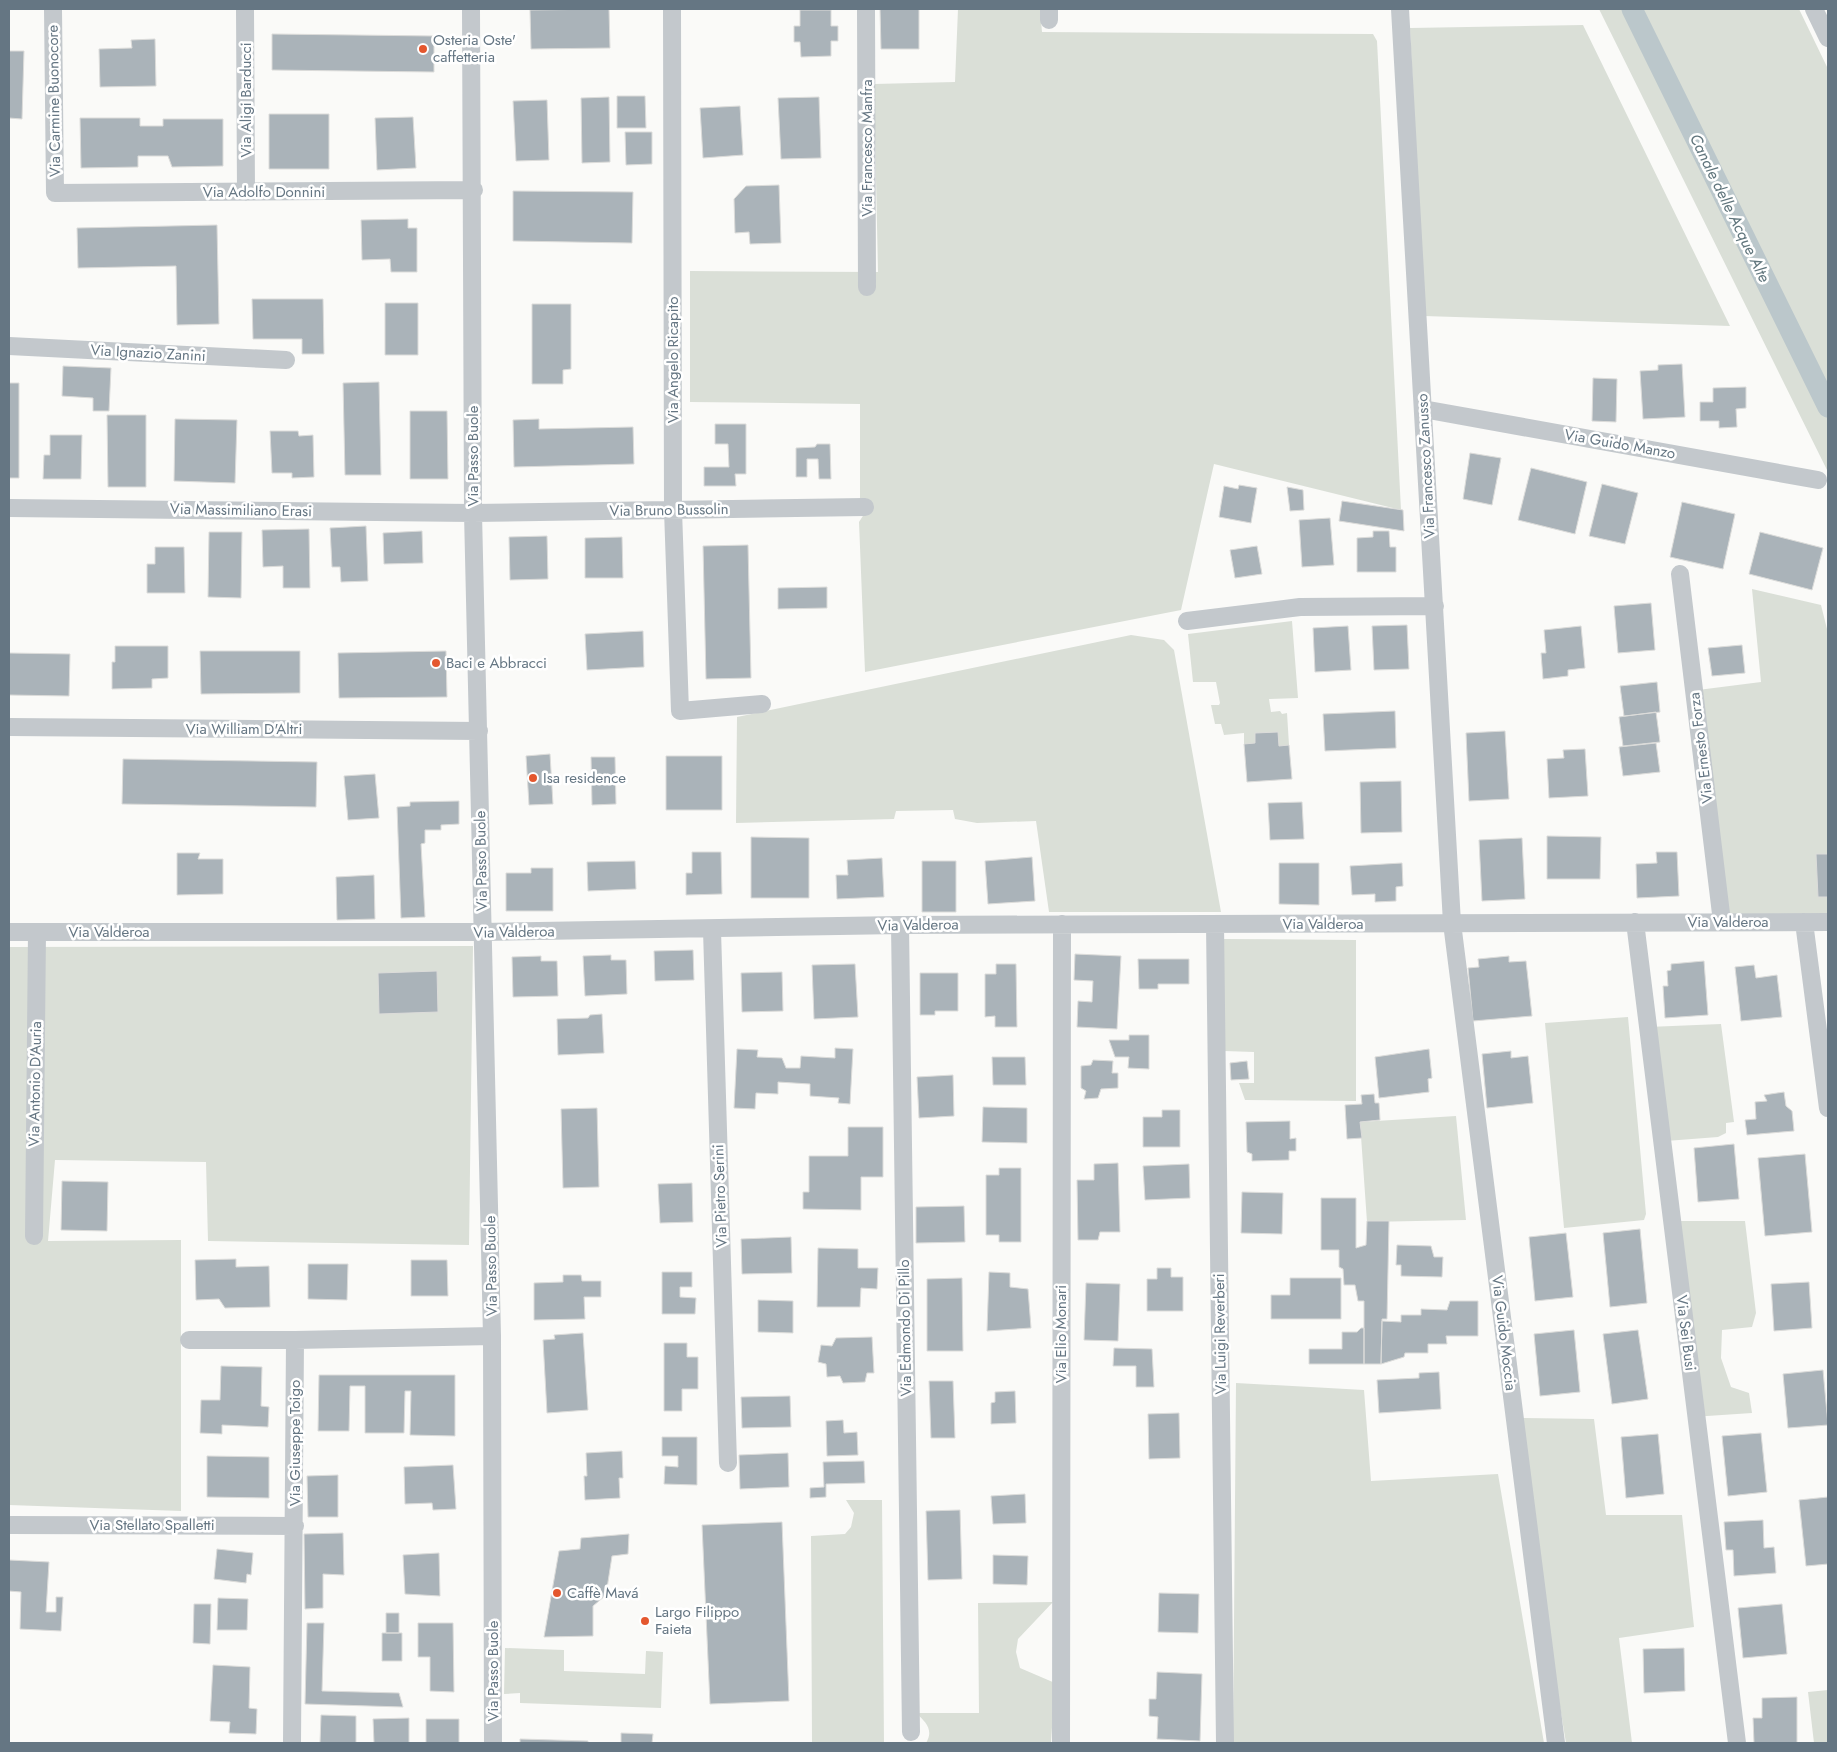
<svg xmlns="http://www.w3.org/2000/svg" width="1837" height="1752" viewBox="0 0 1837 1752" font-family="Jost,sans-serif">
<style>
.green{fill:#dadfd7}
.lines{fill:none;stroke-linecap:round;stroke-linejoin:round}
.canal{stroke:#bbc7cb;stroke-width:21}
.building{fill:#aab3b9;stroke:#dcdcda}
.street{stroke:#c3c8cc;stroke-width:18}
.poi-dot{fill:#e4572e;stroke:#fff;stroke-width:2}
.labels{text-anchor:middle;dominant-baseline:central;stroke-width:5;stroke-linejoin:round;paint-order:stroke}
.poi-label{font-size:15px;fill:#657683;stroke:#fff;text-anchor:start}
.street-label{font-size:15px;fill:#657683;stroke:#fff}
.water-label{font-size:16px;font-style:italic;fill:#60757c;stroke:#fff}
</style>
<rect width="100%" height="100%" fill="#fafaf8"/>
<path class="green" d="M958,9H1040L1042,32L1373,34L1377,41L1401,510L1214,464L1181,610L865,672L859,522L870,505L860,501V404L690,402V271L878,272L874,84L955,82Z
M1599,9H1799L1828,69V472Z
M1583,25L1730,326L1424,316L1410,28Z
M1752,589L1821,605L1828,633V917L1723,920L1698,690L1761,682Z
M1292,621L1298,698L1269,699L1271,712L1280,711L1282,714L1287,713L1289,745L1279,746L1278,732L1255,733V743L1244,744V733L1224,735L1221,724H1215L1211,705H1219L1220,703L1216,682H1193L1188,634Z
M1131,635L1164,640L1174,650L1221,912H1049L1036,821L977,823L955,819L953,810L896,811L894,819L736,823L737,717Z
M1224,939L1356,940V1101L1245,1100L1239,1083H1254V1052L1224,1051Z
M473,946L469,1245L208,1241L206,1162L55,1160L48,1241L181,1240V1511L9,1505V947Z
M1628,1017L1646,1214L1644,1220L1564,1228L1545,1023Z
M1721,1024L1734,1122L1726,1123V1133L1718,1137L1666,1141L1648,1027Z
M1456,1116L1466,1220L1367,1222L1360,1122Z
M1676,1221H1745L1756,1313L1752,1327L1722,1330L1721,1358L1731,1387L1749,1393L1752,1413L1692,1417Z
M1236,1383L1364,1390L1371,1481L1498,1474L1544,1743H1233Z
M1519,1418L1594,1419L1606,1515H1682L1694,1627L1619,1638L1632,1743H1566L1532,1537Z
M846,1500H882L884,1743H812L811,1536L845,1534L851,1527L854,1513Z
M1053,1602L1018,1639L1016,1652L1020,1668L1055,1683L1051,1742L1057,1743H926C934,1730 926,1722 916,1713H979L978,1603Z
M505,1648L564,1650V1671L645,1674L646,1651L663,1652L661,1708L520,1703V1693L504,1694Z
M1828,1690V1743H1814L1808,1692Z"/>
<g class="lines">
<path class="canal" d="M1632,9L1828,407"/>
</g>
<path class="building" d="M609,9L610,48L531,49L530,10Z
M880,9H919V49H881Z
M800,10H831V26H838V41H831V56L801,57L800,42H794V26H800Z
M272,34L434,36V72L272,70Z
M155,39L156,86L100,87L99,49L132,48L131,40Z
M9,51H24L22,119L9,118Z
M617,96H645L646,128H617Z
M609,97L610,162L582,163L581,98Z
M819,97L821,158L781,159L778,98Z
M547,100L549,160L516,161L513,101Z
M740,106L743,155L703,158L700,108Z
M269,114H329V169H269Z
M413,117L416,168L377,170L375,118Z
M80,118H140V126H163V119H223V166L172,167L168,156H138V167L81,168Z
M625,132H652V164L626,165Z
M779,185L781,243L750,244L749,232L735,233L734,199L746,186Z
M513,191L633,192L632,243L513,241Z
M408,219V228H417V272H391L390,259L362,260L361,220Z
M217,225L219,324L177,325L176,266L78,268L77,228Z
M252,299H323L324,354H302V339H253Z
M385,303H418V355H385Z
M532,304H571V369L563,370V384H532Z
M1682,364L1685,417L1643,419L1640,371L1658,370V365Z
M63,366L111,368L109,411H93V398L62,396Z
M1593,378L1617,379L1616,422L1592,421Z
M379,382L381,475H345L343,383Z
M9,383H19V478H9Z
M1746,387V408L1736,409L1737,427L1719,428V421H1700V402H1713V388Z
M410,411H447L448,479H410Z
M107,415H146V487H108Z
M175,419L237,420L235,483L174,481Z
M539,419V429L633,427L634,464L514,467L513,420Z
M715,424H746V474H735L736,486H704V467H729L728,444H715Z
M270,431H298L299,436L313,435L314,477L292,478V473H272Z
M50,435H82L81,479H43L44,455H50Z
M817,444H830L831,479H819L818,459H807V477H796V448L815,447Z
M1470,453L1501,458L1492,505L1463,499Z
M1531,468L1587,482L1575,534L1518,520Z
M1602,484L1638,493L1625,544L1589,536Z
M1239,485L1257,488L1251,523L1219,517L1224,486L1238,489Z
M1287,487L1303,490L1304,510L1290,511Z
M1342,501L1403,510L1404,531L1339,521Z
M1682,502L1735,514L1723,569L1670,557Z
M1330,518L1334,565L1302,567L1299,520Z
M366,526L368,581L341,582L340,567H332L330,528Z
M309,529L310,588H283V566L263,567L262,530Z
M422,531L423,563L384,564L383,533Z
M1373,531H1389L1390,547H1396V572H1357V538L1373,537Z
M209,532H242L241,598L208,597Z
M1760,532L1823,548L1812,590L1749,574Z
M547,536L548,579L510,580L509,537Z
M622,537L623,578H585V538Z
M748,545L751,678L706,679L703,546Z
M1257,546L1262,574L1235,578L1230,550Z
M155,547H184L185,593H147V564H155Z
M827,587V608L778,609V588Z
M1651,603L1655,650L1618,653L1614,606Z
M1407,625L1409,669L1374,670L1372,626Z
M1348,626L1351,670L1315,672L1313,628Z
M1581,626L1585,668L1568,670V676L1543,679L1541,653H1546L1544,630Z
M643,631L644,667L587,670L585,634Z
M1742,645L1745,673L1712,676L1708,648Z
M115,646H168V678L152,679V688L112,689V662H115Z
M200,651H300V693L201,694Z
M446,651L447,697L339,698L338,653Z
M9,653L70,654L69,696L9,695Z
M1657,682L1660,712L1624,716L1620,686Z
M1395,711L1396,748L1325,751L1323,714Z
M1656,712L1660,742L1623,746L1619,717Z
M1505,731L1509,799L1469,801L1466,733Z
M1278,732L1279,746L1289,745L1292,779L1247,782L1244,744L1255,743V733Z
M1656,743L1660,772L1623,776L1619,747Z
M1585,749L1588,796L1549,798L1547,759L1564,758L1563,750Z
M550,754L553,804L529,805L526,756Z
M666,756H722V810H666Z
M591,757H615L616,804L592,805Z
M123,759L317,762L316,807L122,804Z
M375,774L379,818L348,820L344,776Z
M1401,781L1402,832L1361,833L1360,782Z
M459,801V824L441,825V830H425V843L421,844L425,917L401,918L397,807L410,806V802Z
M1302,802L1304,839L1270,840L1268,803Z
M1547,836L1601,837L1600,879H1547Z
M751,837L809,838V898H751Z
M1522,838L1525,899L1482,901L1479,840Z
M692,852H721L722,894L686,895V873H692Z
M1656,852H1677L1679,896L1637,898L1636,864L1657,863Z
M177,853H200L198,859H223V894L177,895Z
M1816,854H1828V897H1818Z
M1032,857L1035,901L988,904L985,861Z
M882,858L884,897L837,899L836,875H848L847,860Z
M635,861L636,889L588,891L587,862Z
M922,861H956V912H922Z
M1279,863H1319V905L1279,904Z
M1402,863L1403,886L1396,887V901L1375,902V894L1352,895L1350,866Z
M531,868H553V911H506V873H531Z
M374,875L375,919L337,920L336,877Z
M693,950L694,980L655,981L654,951Z
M1075,954L1121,956L1117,1029L1077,1027L1078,1001L1092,1002L1093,981L1074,980Z
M611,955V960H626L627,994L585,996L583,956Z
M541,956V961H557L558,996L513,997L512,957Z
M1509,956V962L1526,961L1532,1016L1473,1021L1468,968L1479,967L1478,959Z
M1138,959H1189V984H1158V989H1139Z
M1704,961L1708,1015L1665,1018L1663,986H1668L1667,971L1671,970V964Z
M855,964L858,1017L814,1019L812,965Z
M996,964H1016L1017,1027H995V1016L985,1017V974H996Z
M1754,965L1756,978L1777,975L1782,1017L1741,1021L1735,967Z
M437,971L438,1012L379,1014L378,973Z
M782,972L783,1011L742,1012L741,973Z
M920,973H958V1011H935V1015H920Z
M602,1014L604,1053L558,1055L557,1019L588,1018L590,1015Z
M1129,1035H1149V1069L1128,1068L1129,1057H1115L1109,1040H1129Z
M835,1048L853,1049L850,1104L838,1103L839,1098L810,1096V1084L778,1082V1094L756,1093L755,1109L734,1108L737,1049L758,1050L757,1057L782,1058L786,1068H800L801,1056L835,1058Z
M1429,1049L1432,1078L1428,1079L1429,1092L1379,1098L1375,1057Z
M1511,1051V1058L1528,1056L1533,1103L1487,1108L1482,1054Z
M992,1057H1025L1026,1085H993Z
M1093,1060L1113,1061L1112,1073H1118V1088L1101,1089L1098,1098L1084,1099L1086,1091L1081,1088V1066L1091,1065Z
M1247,1061L1249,1079L1231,1080L1230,1063Z
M953,1075L954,1116L919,1118L917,1077Z
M1784,1092L1786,1106L1792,1111L1794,1131L1747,1135L1745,1120L1756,1119L1755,1102L1767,1101L1764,1095Z
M1374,1094L1375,1103H1379L1380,1120L1360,1122L1362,1138L1347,1139L1345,1105L1362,1104L1361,1095Z
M983,1107L1027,1108V1143L982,1142Z
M597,1108L599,1187L563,1188L561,1109Z
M1162,1110H1180V1147H1143V1117H1162Z
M1290,1121V1139L1296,1138V1151H1289V1160L1252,1161V1154L1247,1152L1246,1122Z
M848,1127H883V1177H861V1210L803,1209V1192H809V1156H848Z
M1734,1144L1739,1199L1698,1202L1694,1148Z
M1805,1154L1812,1232L1765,1236L1758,1158Z
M1118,1163L1120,1232H1100L1098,1240H1078L1077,1180H1094V1164Z
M1189,1164L1190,1198L1145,1200L1143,1166Z
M999,1168H1021V1242H999V1235H986V1175H999Z
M62,1181L108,1182L107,1231L61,1230Z
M692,1183L693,1222L660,1223L658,1184Z
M1242,1192L1283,1193L1282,1234L1241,1233Z
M1321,1198H1356V1248L1366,1245L1367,1221H1389L1387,1319H1382L1381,1364H1364V1301H1358L1355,1285H1344L1343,1269L1339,1267V1250H1321Z
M964,1206L965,1242L916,1243V1207Z
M1640,1229L1647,1303L1610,1307L1603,1233Z
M1566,1233L1573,1297L1535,1301L1529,1237Z
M791,1237L792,1273L742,1274L741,1239Z
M1397,1245L1431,1246L1434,1257H1443L1442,1277L1401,1276V1265H1396Z
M818,1248L858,1249V1268H878L877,1289L861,1288L860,1307H817Z
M236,1259V1267L269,1266L270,1307L225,1308L219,1299L196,1300L195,1260Z
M411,1260H447L448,1296H411Z
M308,1264H348L347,1300L308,1299Z
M1157,1268H1171V1277H1183V1311H1147V1279H1157Z
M662,1272H692V1287H680V1297L696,1298L695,1314H662Z
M989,1272L1010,1273V1287L1028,1289L1031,1328L987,1331Z
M563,1275H581L582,1281H601V1297H584L585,1319L534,1320V1283L563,1282Z
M962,1278L963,1351H927V1279Z
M1290,1278H1341V1319H1271V1295H1290Z
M1809,1282L1812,1328L1774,1331L1771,1284Z
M1086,1283L1120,1284L1118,1341L1084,1340Z
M758,1300L793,1301V1333L758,1332Z
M1450,1301H1478V1336H1446L1447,1344H1428V1353H1405L1404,1357L1381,1364L1382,1321L1401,1322V1315H1421V1309L1447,1310Z
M1361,1328H1364V1364H1309V1349H1342V1332H1357Z
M1574,1330L1580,1392L1540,1396L1534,1334Z
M1638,1330L1648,1399L1612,1404L1603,1334Z
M583,1333L588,1410L547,1413L543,1340L555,1339L554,1335Z
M872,1337L874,1373H867L865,1382L843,1383L840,1376L827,1377L826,1364L818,1362L821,1345L832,1346L836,1338Z
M664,1343H687V1357H698V1389H682V1411H664Z
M1114,1348L1152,1349L1154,1387H1136V1366H1113Z
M221,1366L262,1367L261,1406L269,1407L268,1427L222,1425V1434L200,1433L201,1400H220Z
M1823,1370L1828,1425L1788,1428L1783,1374Z
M1439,1372L1441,1409L1379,1413L1377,1380L1419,1378V1373Z
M319,1375H455V1436L410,1435L411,1391H405L404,1433H365V1386H350L349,1431H318Z
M929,1381H953L955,1438H931Z
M1015,1391L1016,1423L991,1424V1403L995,1402V1392Z
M790,1396L791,1427L742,1428L741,1397Z
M1179,1413L1180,1458L1149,1459L1148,1414Z
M843,1420L844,1433L857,1432L858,1455L827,1456L826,1421Z
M1761,1433L1767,1492L1728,1496L1722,1436Z
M1658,1434L1664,1494L1626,1498L1621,1437Z
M662,1437H697V1485L664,1484L665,1466L678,1467V1456H662Z
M622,1451L623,1478H619L620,1498L585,1500L584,1476H587L586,1453Z
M788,1453L789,1487L740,1489L739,1455Z
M207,1456L269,1457V1498L207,1497Z
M864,1461L865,1483L826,1484V1497L810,1498V1488L824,1487L823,1462Z
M453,1465L456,1509L433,1510L432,1503L405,1504L404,1467Z
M338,1475V1517H308L307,1476Z
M1025,1494L1026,1523L993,1524L991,1496Z
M1828,1497V1564L1806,1566L1799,1500Z
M960,1510L962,1579L928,1580L926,1511Z
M1763,1520L1764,1548L1774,1547L1776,1573L1734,1576L1733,1550H1726L1724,1522Z
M782,1522L789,1701L710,1704L702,1525Z
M343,1533L344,1575L323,1574V1608L305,1609L304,1534Z
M629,1534L628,1554L612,1556L606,1595L593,1606V1636L544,1637L559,1551L580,1549L581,1538Z
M217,1549L253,1553L251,1575L247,1574L246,1583L214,1579Z
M439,1553L440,1596L405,1594L403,1555Z
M993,1555L1028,1556L1027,1585L993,1584Z
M9,1560L49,1562L46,1612H56V1597H63L61,1631L20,1629L21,1592L9,1591Z
M1159,1593L1199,1594L1198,1633L1158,1632Z
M218,1598L248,1599L247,1630H217Z
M194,1604H211L210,1644L193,1643Z
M1782,1604L1787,1654L1743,1658L1738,1608Z
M386,1613H399V1633H386Z
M307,1623H324L322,1691L399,1693L403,1707L305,1704Z
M418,1623H453L454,1692L430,1691V1657H418Z
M382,1633H402V1661H382Z
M1684,1648L1685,1691L1644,1693L1643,1649Z
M213,1665L250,1667L249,1708L257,1709L256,1734L229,1733L230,1722L210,1721Z
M1157,1672L1202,1674L1200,1741L1157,1739L1158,1717L1149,1716V1699H1156Z
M1797,1697V1743H1754L1753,1718H1762V1698Z
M321,1715L356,1716V1743H320Z
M409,1718V1743H374L373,1719Z
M426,1719H459V1743H426Z
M621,1733L653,1734L652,1743H621Z
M520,1739L588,1741V1743H520Z"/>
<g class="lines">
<path class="street" d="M53,9L55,193L474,190
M245,9L246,192
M471,9L473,513L492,1336L493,1743
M672,9L673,510L680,711L762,704
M866,9L867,287
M1049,9V20
M1400,9L1452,923L1556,1743
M1814,9L1828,38
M9,346L286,360
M1423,409L1818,480
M9,508L473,513L865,507
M1680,574L1722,922
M1187,621L1300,607L1435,606
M9,727L479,731
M1635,922L1737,1743
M1804,922L1828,1108
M1215,924L1225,1743
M900,925L911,1732
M712,930L728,1463
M9,932H482L900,925L1828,922
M34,1236L37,932
M189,1340H295
M9,1525L295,1526
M292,1743L295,1340L492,1336
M1061,1743L1062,924"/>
</g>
<g class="poi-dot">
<circle cx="423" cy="49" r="5"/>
<circle cx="436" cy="663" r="5"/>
<circle cx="533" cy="778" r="5"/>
<circle cx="557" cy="1593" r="5"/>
<circle cx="645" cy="1621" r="5"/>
</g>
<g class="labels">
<g class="poi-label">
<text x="433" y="40">Osteria Oste'<tspan x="433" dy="17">caffetteria</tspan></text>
<text x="446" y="663">Baci e Abbracci</text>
<text x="543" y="778">Isa residence</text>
<text x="567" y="1593">Caffè Mavá</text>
<text x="655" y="1612">Largo Filippo<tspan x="655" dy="17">Faieta</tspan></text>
</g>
<g class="street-label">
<text transform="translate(246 100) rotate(-90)">Via Aligi Barducci</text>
<text transform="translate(54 101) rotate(-91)">Via Carmine Buonocore</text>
<text transform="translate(867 148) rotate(-90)">Via Francesco Manfra</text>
<text x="264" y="192">Via Adolfo Donnini</text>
<text transform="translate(148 353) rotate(3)">Via Ignazio Zanini</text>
<text transform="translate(673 360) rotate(-90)">Via Angelo Ricapito</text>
<text transform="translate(1620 444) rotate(10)">Via Guido Manzo</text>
<text transform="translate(473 456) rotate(-90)">Via Passo Buole</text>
<text transform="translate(1426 466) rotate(-93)">Via Francesco Zanusso</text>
<text transform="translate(241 510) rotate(1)">Via Massimiliano Erasi</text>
<text transform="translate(669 510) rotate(-1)">Via Bruno Bussolin</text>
<text x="244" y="729">Via William D'Altri</text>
<text transform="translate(1701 748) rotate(-97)">Via Ernesto Forza</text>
<text transform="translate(481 861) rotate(-91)">Via Passo Buole</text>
<text x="1728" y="922">Via Valderoa</text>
<text x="1323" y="924">Via Valderoa</text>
<text transform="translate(918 925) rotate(-1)">Via Valderoa</text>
<text x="109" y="932">Via Valderoa</text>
<text transform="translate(514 932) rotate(-1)">Via Valderoa</text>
<text transform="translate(35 1084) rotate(-89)">Via Antonio D'Auria</text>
<text transform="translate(720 1196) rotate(-92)">Via Pietro Serini</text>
<text transform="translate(491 1266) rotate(-91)">Via Passo Buole</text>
<text transform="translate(905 1328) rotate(-91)">Via Edmondo Di Pillo</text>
<text transform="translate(1504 1333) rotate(83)">Via Guido Moccia</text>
<text transform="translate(1686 1333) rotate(83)">Via Sei Busi</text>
<text transform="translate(1061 1334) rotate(-90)">Via Elio Monari</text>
<text transform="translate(1220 1334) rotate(-91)">Via Luigi Reverberi</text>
<text transform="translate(295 1443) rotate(-90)">Via Giuseppe Toigo</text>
<text x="152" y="1525">Via Stellato Spalletti</text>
<text transform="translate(493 1671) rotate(-90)">Via Passo Buole</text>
</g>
<g class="water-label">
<text transform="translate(1730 208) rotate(64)">Canale delle Acque Alte</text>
</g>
</g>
<rect width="1837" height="1752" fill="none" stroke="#657683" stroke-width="20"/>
</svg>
